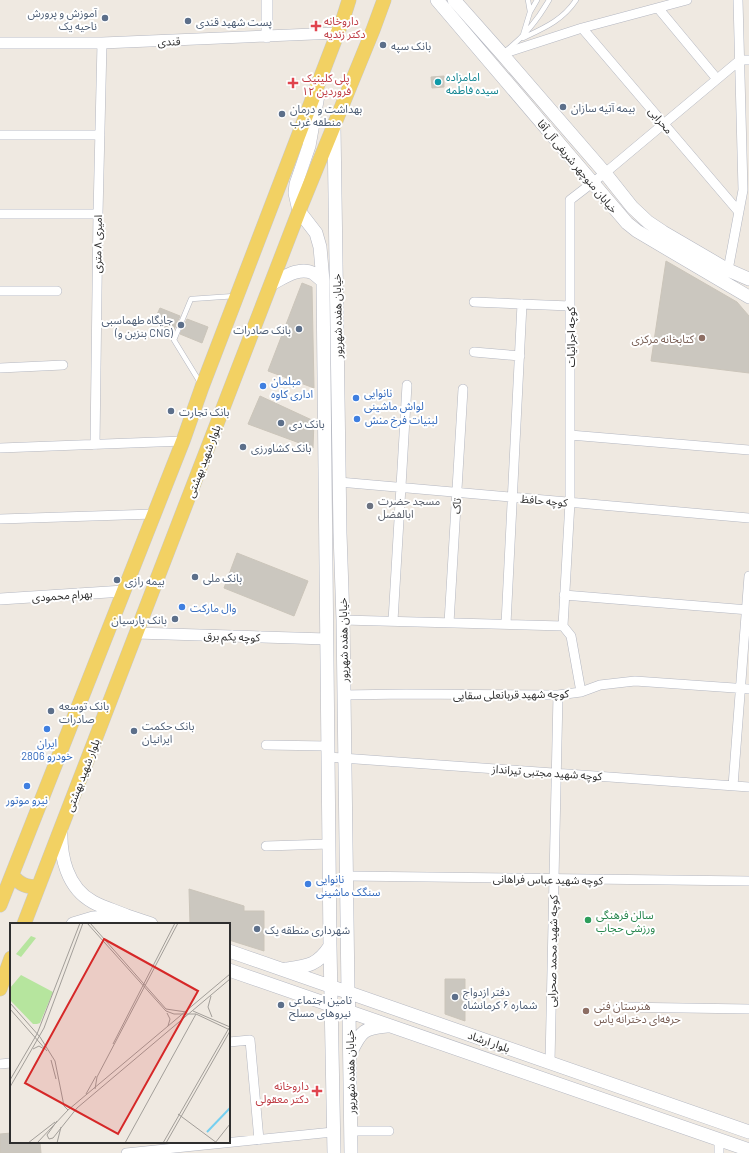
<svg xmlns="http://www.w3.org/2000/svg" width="749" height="1153" viewBox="0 0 749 1153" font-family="Barlow,'Noto Sans Arabic',sans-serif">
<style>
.building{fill:#cbc7bf;stroke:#cbc5ba}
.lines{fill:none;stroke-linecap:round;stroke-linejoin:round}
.service-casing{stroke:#b4b7c1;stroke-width:5.5}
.minor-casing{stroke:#b4b7c1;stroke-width:10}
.tertiary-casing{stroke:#b4b7c1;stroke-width:12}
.secondary-casing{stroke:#b4b7c1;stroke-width:14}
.primary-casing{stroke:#c9c9c9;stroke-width:15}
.service{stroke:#fff;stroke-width:4.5}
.minor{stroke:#fff;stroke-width:9}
.tertiary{stroke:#fff;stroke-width:11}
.secondary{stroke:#fff;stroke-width:13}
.primary{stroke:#f2d163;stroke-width:14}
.service-dot{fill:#5c6f8a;stroke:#fff;stroke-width:1.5}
.health-dot{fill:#e0444e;stroke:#fff;stroke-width:1.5}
.culture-dot{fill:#0f9aa8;stroke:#fff;stroke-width:1.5}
.education-dot{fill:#8d6e63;stroke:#fff;stroke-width:1.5}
.shop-dot{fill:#3f7fe0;stroke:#fff;stroke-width:1.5}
.worship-dot{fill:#6b7280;stroke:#fff;stroke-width:1.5}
.leisure-dot{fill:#2e9e5b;stroke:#fff;stroke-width:1.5}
.labels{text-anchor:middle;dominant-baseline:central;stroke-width:4;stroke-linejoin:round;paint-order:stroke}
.service-label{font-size:11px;fill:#4e5e75;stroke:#fff;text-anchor:start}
.health-label{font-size:11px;fill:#be3a42;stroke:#fff;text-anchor:start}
.street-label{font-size:11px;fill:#2e2e2e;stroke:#fff}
.culture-label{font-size:11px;fill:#0d838f;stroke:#fff;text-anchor:start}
.education-label{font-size:11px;fill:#785e54;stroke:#fff;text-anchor:end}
.shop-label{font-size:11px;fill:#366cbe;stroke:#fff;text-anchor:start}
.worship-label{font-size:11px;fill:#5b616d;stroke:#fff;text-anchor:start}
.leisure-label{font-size:11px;fill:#27864d;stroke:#fff;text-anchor:start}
.inset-river{fill:none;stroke:#75cff0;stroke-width:2}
.inset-road{fill:none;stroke:#a29e99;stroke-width:1}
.view{fill:#d62828;fill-opacity:0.15;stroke:#d62828;stroke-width:2}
.inset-edge{fill:none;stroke:#2e2e2e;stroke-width:2}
</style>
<rect width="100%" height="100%" fill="#efe9e1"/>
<path class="building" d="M444,76V87L432,88L431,77Z
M666,261L737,302L749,316V373L651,361Z
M302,283L312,287L314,388L268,371Z
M160,308L180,316L173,332L153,323Z
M187,319L208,327L202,343L180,334Z
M260,396L314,421L313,448L248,424Z
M237,553L308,581L294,616L224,588Z
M189,889L244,906V911H264V951L229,940V924H190Z
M445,979H465V1021L445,1014Z
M11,1133V1142H40L41,1153H0V1134Z"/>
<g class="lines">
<g class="service-casing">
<path id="service" d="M528,0L530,12
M523,35L530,12L537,0
M523,38C544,28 563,20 576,0
M508,49C526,35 538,19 549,0
M201,384L174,340L191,299L235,296"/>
</g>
<g class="minor-casing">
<path id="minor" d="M658,8L717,79
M582,28L739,212
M502,54L582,28L687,0
M0,135H100
M0,214H98
M728,270L743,190L738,0
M0,291H57
M474,302L570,306
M474,352L520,356
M0,368L63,365
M570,435L749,450
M95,445L98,214L102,43
M0,448L183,441
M339,482L749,518
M0,519L154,514
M564,595L749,610
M343,620L563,626
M393,621L407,385
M449,623L463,389
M506,624L522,304
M563,626L570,502V200L605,173L740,60H749
M563,626L571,636L581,692
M343,695L406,694L558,695L581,692L600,685L635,681L749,689
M266,745L328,746
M328,757L749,787
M733,786L749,576
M266,846L329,844
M347,876L749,881
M618,1007L749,1009
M229,1042L250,1040L259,1140
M550,1062L558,695
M0,1064L11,1063
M351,1131H389
M126,1153L333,1132
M719,1153V1139"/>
</g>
<g class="tertiary-casing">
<path id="tertiary" d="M267,0V37
M0,43H102L337,33
M0,599L124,591
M136,633L327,639"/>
</g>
<g class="secondary-casing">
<path id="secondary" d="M437,0L627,223L637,231L749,297
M454,0L502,54L605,173L632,207L648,222L663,232L728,270L749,279
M318,95L309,146L296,184L295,193L299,211L316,233L320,247L323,281L330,946L334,1153
M334,127L340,533L343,620L348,992L349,1012L351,1153
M271,284C283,278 299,266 313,273C316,275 320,279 323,281
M61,830C60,856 67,888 93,902C104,908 116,911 127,916
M73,924L93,918L127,916L151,924
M229,951L749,1132
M286,969C308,966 318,965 330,946
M229,970L749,1150
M351,1052C361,1031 364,1028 387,1026"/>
</g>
<g class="primary-casing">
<path id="primary" d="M12,875C20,885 27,887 38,887
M0,905L183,441L202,387L343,19L349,0
M24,924L299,211L373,30L384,0
M0,989L11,958"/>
</g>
<use href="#service" class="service"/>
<use href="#minor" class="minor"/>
<use href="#tertiary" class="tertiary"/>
<use href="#secondary" class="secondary"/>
<use href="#primary" class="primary"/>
</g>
<g class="service-dot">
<circle cx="105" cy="18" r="4"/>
<circle cx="188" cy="21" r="4"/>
<circle cx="383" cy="45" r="4"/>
<circle cx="563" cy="107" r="4"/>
<circle cx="282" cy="114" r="4"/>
<circle cx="181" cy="325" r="4"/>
<circle cx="299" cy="329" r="4"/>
<circle cx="171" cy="411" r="4"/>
<circle cx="281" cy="423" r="4"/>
<circle cx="243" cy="447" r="4"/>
<circle cx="195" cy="577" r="4"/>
<circle cx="117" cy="580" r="4"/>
<circle cx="175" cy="619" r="4"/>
<circle cx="51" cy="711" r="4"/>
<circle cx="134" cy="731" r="4"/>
<circle cx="257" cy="929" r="4"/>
<circle cx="455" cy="997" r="4"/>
<circle cx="281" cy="1005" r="4"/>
</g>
<g class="health-dot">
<path d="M314 20h4v4h4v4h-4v4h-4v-4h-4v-4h4z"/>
<path d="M291 77h4v4h4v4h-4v4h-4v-4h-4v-4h4z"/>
<path d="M315 1085h4v4h4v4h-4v4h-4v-4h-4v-4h4z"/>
</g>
<circle class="culture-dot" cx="438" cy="82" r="4"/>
<g class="education-dot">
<circle cx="702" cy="338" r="4"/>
<circle cx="586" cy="1011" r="4"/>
</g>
<g class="shop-dot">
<circle cx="263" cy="386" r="4"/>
<circle cx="356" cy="398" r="4"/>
<circle cx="357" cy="419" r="4"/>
<circle cx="182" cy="607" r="4"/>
<circle cx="47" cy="729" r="4"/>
<circle cx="27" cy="786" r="4"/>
<circle cx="308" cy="884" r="4"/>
</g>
<circle class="worship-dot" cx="370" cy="506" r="4"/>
<circle class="leisure-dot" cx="588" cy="920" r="4"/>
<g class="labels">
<g class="service-label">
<text x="97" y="12" text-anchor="end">آموزش و پرورش<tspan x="97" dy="13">ناحیه یک</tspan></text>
<text x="196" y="21">پست شهید قندی</text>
<text x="391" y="45">بانک سپه</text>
<text x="571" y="107">بیمه آتیه سازان</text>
<text x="290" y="108">بهداشت و درمان<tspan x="290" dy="13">منطقه غرب</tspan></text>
<text x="173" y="319" text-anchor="end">جایگاه طهماسبی<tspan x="173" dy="13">(بنزین و CNG)</tspan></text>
<text x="291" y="329" text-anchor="end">بانک صادرات</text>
<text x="179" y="411">بانک تجارت</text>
<text x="289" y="423">بانک دی</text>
<text x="251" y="447">بانک کشاورزی</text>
<text x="203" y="577">بانک ملی</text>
<text x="125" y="580">بیمه رازی</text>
<text x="167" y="619" text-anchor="end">بانک پارسیان</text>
<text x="59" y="705">بانک توسعه<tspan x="59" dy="13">صادرات</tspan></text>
<text x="142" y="725">بانک حکمت<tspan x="142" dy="13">ایرانیان</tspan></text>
<text x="265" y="929">شهرداری منطقه یک</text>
<text x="463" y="991">دفتر ازدواج<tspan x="463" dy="13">شماره ۶ کرمانشاه</tspan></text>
<text x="289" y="999">تامین اجتماعی<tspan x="289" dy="13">نیروهای مسلح</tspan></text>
</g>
<g class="health-label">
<text x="324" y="20">داروخانه<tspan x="324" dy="13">دکتر زندیه</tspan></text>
<text x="302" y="77">پلی کلینیک<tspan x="302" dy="13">۱۲ فروردین</tspan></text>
<text x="309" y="1085" text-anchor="end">داروخانه<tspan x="309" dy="13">دکتر معقولی</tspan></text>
</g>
<g class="street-label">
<text transform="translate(169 41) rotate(-2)">قندی</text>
<text transform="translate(661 120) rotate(50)">محرابی</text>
<text transform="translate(578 166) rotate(50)">خیابان منوچهر شریفی آل آقا</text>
<text transform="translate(97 244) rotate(-89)">امیری ۸ متری</text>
<text transform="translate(337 316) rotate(-91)">خیابان هفده شهریور</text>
<text transform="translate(570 337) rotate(-90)">کوچه اجرائیات</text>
<text transform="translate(203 461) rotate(-69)">بلوار شهید بهشتی</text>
<text transform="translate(544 500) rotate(5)">کوچه حافظ</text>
<text transform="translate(456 506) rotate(-86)">تاک</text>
<text transform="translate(62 595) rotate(-4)">بهرام محمودی</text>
<text transform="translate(232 636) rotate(2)">کوچه یکم برق</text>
<text transform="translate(343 640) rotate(-91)">خیابان هفده شهریور</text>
<text transform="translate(511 694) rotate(-1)">کوچه شهید قربانعلی سقایی</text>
<text transform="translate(547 772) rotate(4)">کوچه شهید مجتبی تیرانداز</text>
<text transform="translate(82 775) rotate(-69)">بلوار شهید بهشتی</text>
<text transform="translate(548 879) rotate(1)">کوچه شهید عباس فراهانی</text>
<text transform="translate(552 951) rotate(-89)">کوچه شهید محمد صحرایی</text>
<text transform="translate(489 1041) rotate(19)">بلوار ارشاد</text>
<text transform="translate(350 1072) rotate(-91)">خیابان هفده شهریور</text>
</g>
<g class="culture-label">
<text x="446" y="76">امامزاده<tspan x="446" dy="13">سیده فاطمه</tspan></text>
</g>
<g class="education-label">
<text x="694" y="338">کتابخانه مرکزی</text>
<text x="594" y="1005" text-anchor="start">هنرستان فنی<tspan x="594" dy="13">حرفه‌ای دخترانه یاس</tspan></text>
</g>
<g class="shop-label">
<text x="271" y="380">مبلمان<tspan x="271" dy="13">اداری کاوه</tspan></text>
<text x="364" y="392">نانوایی<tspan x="364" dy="13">لواش ماشینی</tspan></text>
<text x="365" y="419">لبنیات فرخ منش</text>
<text x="190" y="607">وال مارکت</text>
<text x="47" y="742" text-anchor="middle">ایران<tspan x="47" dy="13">خودرو 2806</tspan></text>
<text x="27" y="799" text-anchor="middle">نیرو موتور</text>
<text x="316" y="878">نانوایی<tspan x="316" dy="13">سنگک ماشینی</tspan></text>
</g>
<g class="worship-label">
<text x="378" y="500">مسجد حضرت<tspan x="378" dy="13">ابالفضل</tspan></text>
</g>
<g class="leisure-label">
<text x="596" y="914">سالن فرهنگی<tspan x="596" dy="13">ورزشی حجاب</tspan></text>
</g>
</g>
<g transform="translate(10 923)">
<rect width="220" height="220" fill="#efe9e1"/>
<path d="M21,13L26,15L11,34L6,31ZM11,52L43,69L30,100L27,101H23L0,77V65Z" fill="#b6e59e"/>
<path class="inset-river" d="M197,209L220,185"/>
<path class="inset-road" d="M77,0L156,88L164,91H186L220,107M80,0L156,86L176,89M201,73L198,84L202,94M0,80L30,114L45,138L54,183L58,187M0,86L37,128M183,88L220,104M157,90L160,96L158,103M103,121L165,0M23,126L29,123L34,126M41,137L46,156M0,157L27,111L70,0M0,164L34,105L73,0M85,166L87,154L168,0M76,171L86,153M168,191L207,220M47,198L37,212L39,216L43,215L67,185L220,56M18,220L45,199M27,220L58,187L220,51M47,220L51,204M115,220L186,91M153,220L219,105M156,220L220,108M205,220L220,201"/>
<path class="view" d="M94,16L188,68L108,211L15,160Z"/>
<rect width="220" height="220" class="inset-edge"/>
</g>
</svg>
